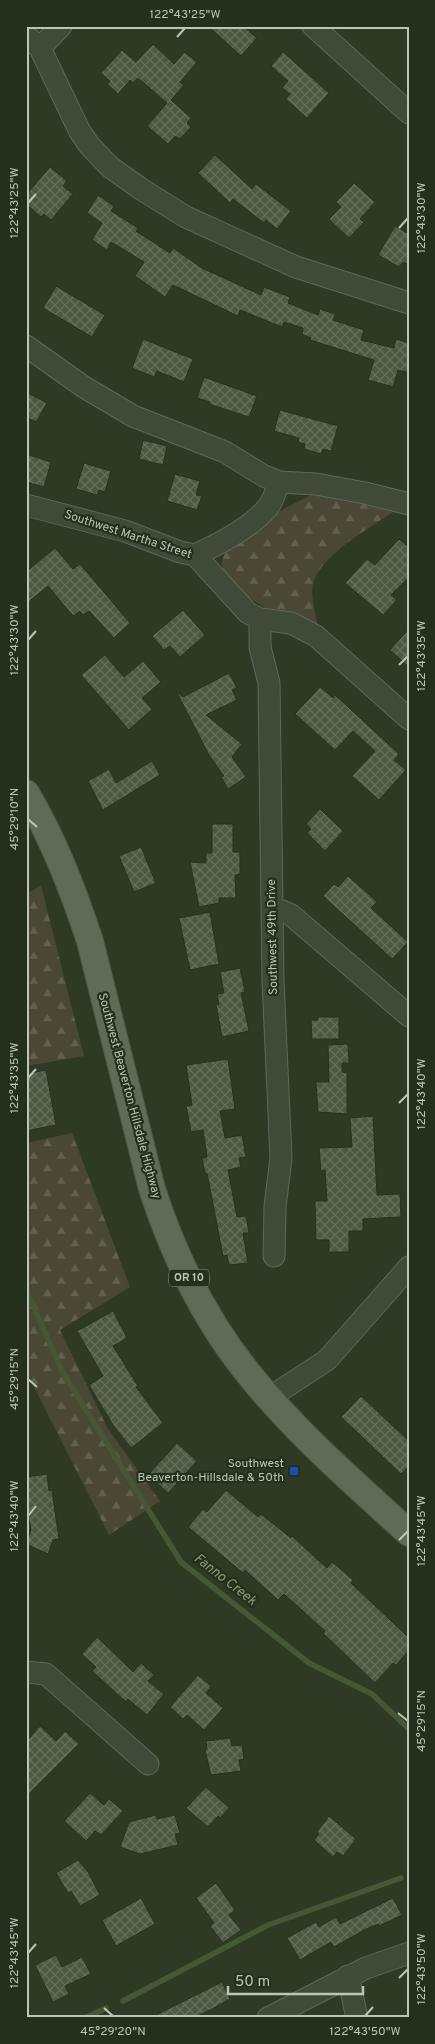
<svg xmlns="http://www.w3.org/2000/svg" width="435" height="2044" viewBox="0 0 435 2044" font-family="Overpass,sans-serif">
<style>
.forest{fill:url(#forest-firs)}
.lines{fill:none;stroke-linecap:round;stroke-linejoin:round}
.stream{stroke:#455836;stroke-width:5.5}
.building{fill:url(#building-cross-hatch);stroke:#273120}
.minor-casing{stroke:#5e6857;stroke-width:23}
.major-casing{stroke:#4c5645;stroke-width:28}
.minor{stroke:#404a39;stroke-width:21}
.major{stroke:#606a57;stroke-width:26}
.ticks{fill:none;stroke:#bbc6b4;stroke-width:2}
.transit-dot{fill:#1a4fb4;stroke:#252f1e;stroke-width:2}
.labels{text-anchor:middle;dominant-baseline:central;stroke-width:4.5;stroke-linejoin:round;paint-order:stroke}
.shield{fill:#252f1e;stroke:#8e9987;stroke-width:1}
.shield-label{font-size:11px;font-weight:bold;fill:#bbc6b4}
.street-label{font-size:12px;fill:#bbc6b4;stroke:#252f1e}
.poi-label{font-size:12px;fill:#bbc6b4;stroke:#252f1e;text-anchor:end}
.water-label{font-size:14px;font-style:italic;fill:#87a171;stroke:#252f1e}
.neatline{fill:none;stroke:#bbc6b4;stroke-width:2}
.ticks-label{font-size:12px;text-anchor:middle;fill:#bbc6b4}
</style>
<defs>
<pattern id="forest-firs" width="22" height="20" patternUnits="userSpaceOnUse" patternTransform="scale(1.25)"><rect width="22" height="20" fill="#4b4735"/><path d="M5 1l3.5 6h-7zM16 11l3.5 6h-7z" fill="#636050"/></pattern>
<pattern id="building-cross-hatch" width="8" height="8" patternUnits="userSpaceOnUse" patternTransform="scale(1.25)"><rect width="8" height="8" fill="#4d5942"/><path d="M0 0l8 8M0 8l8-8" fill="none" stroke="#656f5b"/></pattern>
</defs>
<rect width="100%" height="100%" fill="#2f3a25"/>
<path class="forest" d="M324,494L337,495L393,512C370,528 320,555 313,584C310,597 316,614 318,627L271,611L244,595L222,570V561L225,553L261,529L276,513L311,495Z
M41,886L84,1056L26,1066V894Z
M72,1133L130,1287L60,1330L108,1429L160,1501L109,1535L26,1371V1143Z"/>
<g class="lines">
<path class="stream" d="M26,1290L63,1373L181,1562L309,1663L372,1694L409,1729
M123,2001L268,1925L401,1878
M85,2018L106,2008"/>
</g>
<path class="building" d="M208,26H243L257,38L241,56Z
M153,44L174,64L184,52L197,62L180,82L184,85L171,100L191,118L187,123L191,127L180,139L175,136L168,144L147,126L167,103L138,78L133,83L130,80L118,94L107,84L110,81L101,73L122,50L136,62Z
M283,52L329,93L307,118L286,99L290,94L282,88L288,81L271,66Z
M215,155L252,189L256,184L291,211L277,229L266,220L264,223L233,199L230,203L198,173Z
M50,167L67,181L63,186L73,194L51,220L44,214L41,217L26,204V195Z
M354,183L375,202L360,219L364,222L349,238L329,219L341,207L336,202Z
M98,195L114,206L111,211L138,228L136,231L170,253L173,248L202,268L261,295L264,287L290,297L288,303L318,315L320,309L335,314L333,320L364,330L361,340L394,348L396,339L409,343V373L398,370L393,387L368,380L374,360L310,340L311,338L302,334L303,328L284,322L282,327L240,310L238,316L173,285L165,297L135,276L144,262L111,242L107,250L92,240L102,223L87,213Z
M395,226L409,234V265L403,262L399,267L378,255Z
M56,286L105,315L92,337L43,308Z
M143,339L193,359L184,382L157,371L154,377L132,368Z
M204,377L257,396L249,417L209,404L210,402L197,398Z
M26,392L47,403L36,422L26,417Z
M280,410L338,426L331,451L323,449L321,454L304,449L305,444L298,442L299,438L274,431Z
M143,440L167,446L163,465L139,459Z
M26,454L51,462L44,487L26,482Z
M84,463L111,471L105,492L99,490L97,495L76,489Z
M175,474L200,481L196,495L202,496L197,510L167,501Z
M399,539L409,548V577L391,595L397,600L383,615L345,583L367,559L375,565Z
M55,548L73,569L80,564L130,623L114,638L89,611L83,615L80,611L73,616L48,586L26,604V572Z
M183,610L205,635L180,657L170,646L164,650L152,636Z
M409,629V667L390,650Z
M105,655L124,677L143,661L161,682L142,698L152,709L129,730L81,675Z
M229,673L237,688L232,690L237,700L206,715L242,744L232,757L246,777L228,789L221,777L224,776L209,755L176,691L183,697Z
M320,687L333,698L335,695L399,754L394,760L406,770L379,800L352,776L375,751L353,731L335,750L295,714Z
M152,761L160,775L103,810L88,781L109,769L116,783Z
M320,809L343,831L325,851L307,833L311,829L306,824Z
M212,824H233V852H240V874L235,875L236,898H219V903L199,907L190,862L206,863V853H212Z
M141,847L156,883L134,892L119,856Z
M348,876L377,902L371,908L408,942L392,959L323,896L334,884L338,887Z
M210,912L219,964L190,970L179,918Z
M240,968L245,992L241,993L249,1031L222,1037L216,1005L219,1004L217,994L224,993L220,972Z
M318,1017H339V1039H312L311,1020H318Z
M348,1044L349,1063H342V1072L347,1073V1114L318,1112L316,1082H329L328,1045Z
M228,1059L235,1109L220,1111L225,1138L242,1135L246,1157L239,1158L241,1167L228,1170L237,1217L246,1216L249,1233H243L248,1263L229,1265L227,1255L223,1256L221,1246L207,1173L205,1174L202,1158L207,1157L203,1130L191,1132L186,1106L192,1105L186,1065Z
M46,1070L56,1125L26,1131V1074Z
M373,1116L377,1195L400,1194L401,1217L363,1219V1231H349V1252H329V1240H316L315,1201H327L325,1170L321,1171L319,1148L352,1147L350,1118Z
M113,1311L127,1338L113,1346L138,1386L136,1387L163,1423L131,1448L113,1425L89,1385L103,1376L77,1331Z
M361,1396L409,1441V1466L401,1474L341,1417Z
M177,1443L197,1461L168,1493L148,1475Z
M47,1474L49,1491L52,1490L59,1539L53,1540L48,1554L26,1544L31,1530L26,1505V1477Z
M226,1490L258,1517L261,1514L291,1538L292,1536L327,1568L332,1562L353,1580L351,1583L409,1638V1650L396,1665L393,1663L375,1683L323,1633L325,1631L284,1594L278,1600L245,1570L243,1573L188,1527L203,1509L207,1512Z
M97,1637L133,1672L141,1663L154,1675L148,1681L164,1694L147,1715L128,1699L126,1702L92,1671L96,1667L82,1654Z
M198,1675L211,1686L206,1693L223,1708L204,1730L187,1715L183,1719L170,1707Z
M40,1726L56,1741L65,1731L79,1744L26,1797V1742Z
M230,1738L232,1746L242,1745L244,1759L239,1760L241,1771L211,1775L205,1750L207,1749L206,1741Z
M206,1787L229,1808L220,1818L218,1816L208,1827L186,1808Z
M90,1793L104,1805L109,1799L123,1811L101,1835L95,1831L86,1841L64,1821Z
M156,1815L157,1819L175,1815L180,1833L175,1834L178,1845L140,1854L120,1847L129,1822Z
M329,1816L356,1839L343,1856L337,1852L333,1857L314,1840L319,1834L317,1832Z
M78,1860L88,1872L100,1895L80,1906L71,1891L68,1893L56,1873Z
M216,1883L235,1910L229,1915L241,1930L223,1943L210,1926L214,1923L196,1898Z
M141,1898L155,1924L116,1946L102,1920Z
M393,1898L402,1915L379,1926L378,1924L366,1929L334,1947L331,1942L300,1960L287,1938L316,1922L319,1927L336,1917L340,1924Z
M56,1955L62,1967L82,1957L91,1974L65,1986L69,1994L53,2002L35,1965Z
M222,1982L230,1999L212,2009L193,2018H150Z"/>
<g class="lines">
<g class="minor-casing">
<path id="minor" d="M313,26L409,113
M26,36L40,48L79,130L89,145L110,167L141,189L186,217L296,267L409,303
M40,48L61,26
M26,346L84,387L133,416L225,452L264,476L279,482L316,484L365,493L409,504
M26,505L125,531L180,552L195,555L248,613L260,619L291,623L316,636L409,719
M195,555C217,545 252,527 268,507C274,500 276,490 279,482
M260,619V647L269,683L273,981L281,1158L275,1207L274,1256
M273,910L282,911L291,915L409,1016
M269,1398L327,1360L409,1267
M26,1672L46,1674L148,1764
M348,1976L357,2018
M268,2018L366,1968L409,1953"/>
</g>
<g class="major-casing">
<path id="major" d="M26,793C54,840 73,890 90,941L152,1189C173,1253 205,1320 248,1373C295,1432 353,1482 409,1533"/>
</g>
<use href="#minor" class="minor"/>
<use href="#major" class="major"/>
</g>
<path class="ticks" d="M177,37L185,28M28,203L36,194M399,228L408,218M28,640L36,631M399,665L408,656M28,819L37,827M28,1078L36,1069M399,1103L408,1094M28,1379L37,1387M28,1516L36,1506M399,1540L408,1531M398,1713L408,1721M28,1953L36,1944M399,1978L408,1969M104,2008L113,2016M365,2016L373,2007"/>
<rect class="transit-dot" x="289" y="1466" width="10" height="10" rx="2.5"/>
<g class="labels">
<rect class="shield" x="169" y="1269.5" width="40" height="17" rx="4"/>
<g class="shield-label">
<text x="189" y="1278">OR 10</text>
</g>
<g class="street-label">
<text transform="translate(128 535) rotate(18)">Southwest Martha Street</text>
<text transform="translate(273 937) rotate(-91)">Southwest 49th Drive</text>
<text transform="translate(129 1096) rotate(75)">Southwest Beaverton Hillsdale Highway</text>
</g>
<g class="poi-label">
<text x="284" y="1464">Southwest<tspan x="284" dy="14">Beaverton-Hillsdale &amp; 50th</tspan></text>
</g>
<g class="water-label">
<text transform="translate(225 1580) rotate(38)">Fanno Creek</text>
</g>
</g>
<rect width="435" height="2044" fill="none" stroke="#252f1e" stroke-width="55"/>
<path d="M228 1986v8h135v-8" fill="none" stroke="#bbc6b4" stroke-width="2.5"/>
<text x="235" y="1986" font-size="15" fill="#bbc6b4" stroke="#252f1e" stroke-width="4" paint-order="stroke">50 m</text>
<rect x="28" y="28" width="380" height="1988" class="neatline"/>
<g class="ticks-label">
<text x="185" y="18">122°43'25"W</text>
<text transform="translate(14 203) rotate(-90)" y="4">122°43'25"W</text>
<text transform="translate(421 218) rotate(-90)" y="4">122°43'30"W</text>
<text transform="translate(14 640) rotate(-90)" y="4">122°43'30"W</text>
<text transform="translate(421 656) rotate(-90)" y="4">122°43'35"W</text>
<text transform="translate(14 819) rotate(-90)" y="4">45°29'10"N</text>
<text transform="translate(14 1078) rotate(-90)" y="4">122°43'35"W</text>
<text transform="translate(421 1094) rotate(-90)" y="4">122°43'40"W</text>
<text transform="translate(14 1379) rotate(-90)" y="4">45°29'15"N</text>
<text transform="translate(14 1516) rotate(-90)" y="4">122°43'40"W</text>
<text transform="translate(421 1531) rotate(-90)" y="4">122°43'45"W</text>
<text transform="translate(421 1721) rotate(-90)" y="4">45°29'15"N</text>
<text transform="translate(14 1953) rotate(-90)" y="4">122°43'45"W</text>
<text transform="translate(421 1969) rotate(-90)" y="4">122°43'50"W</text>
<text x="113" y="2035">45°29'20"N</text>
<text x="365" y="2035">122°43'50"W</text>
</g>
</svg>
